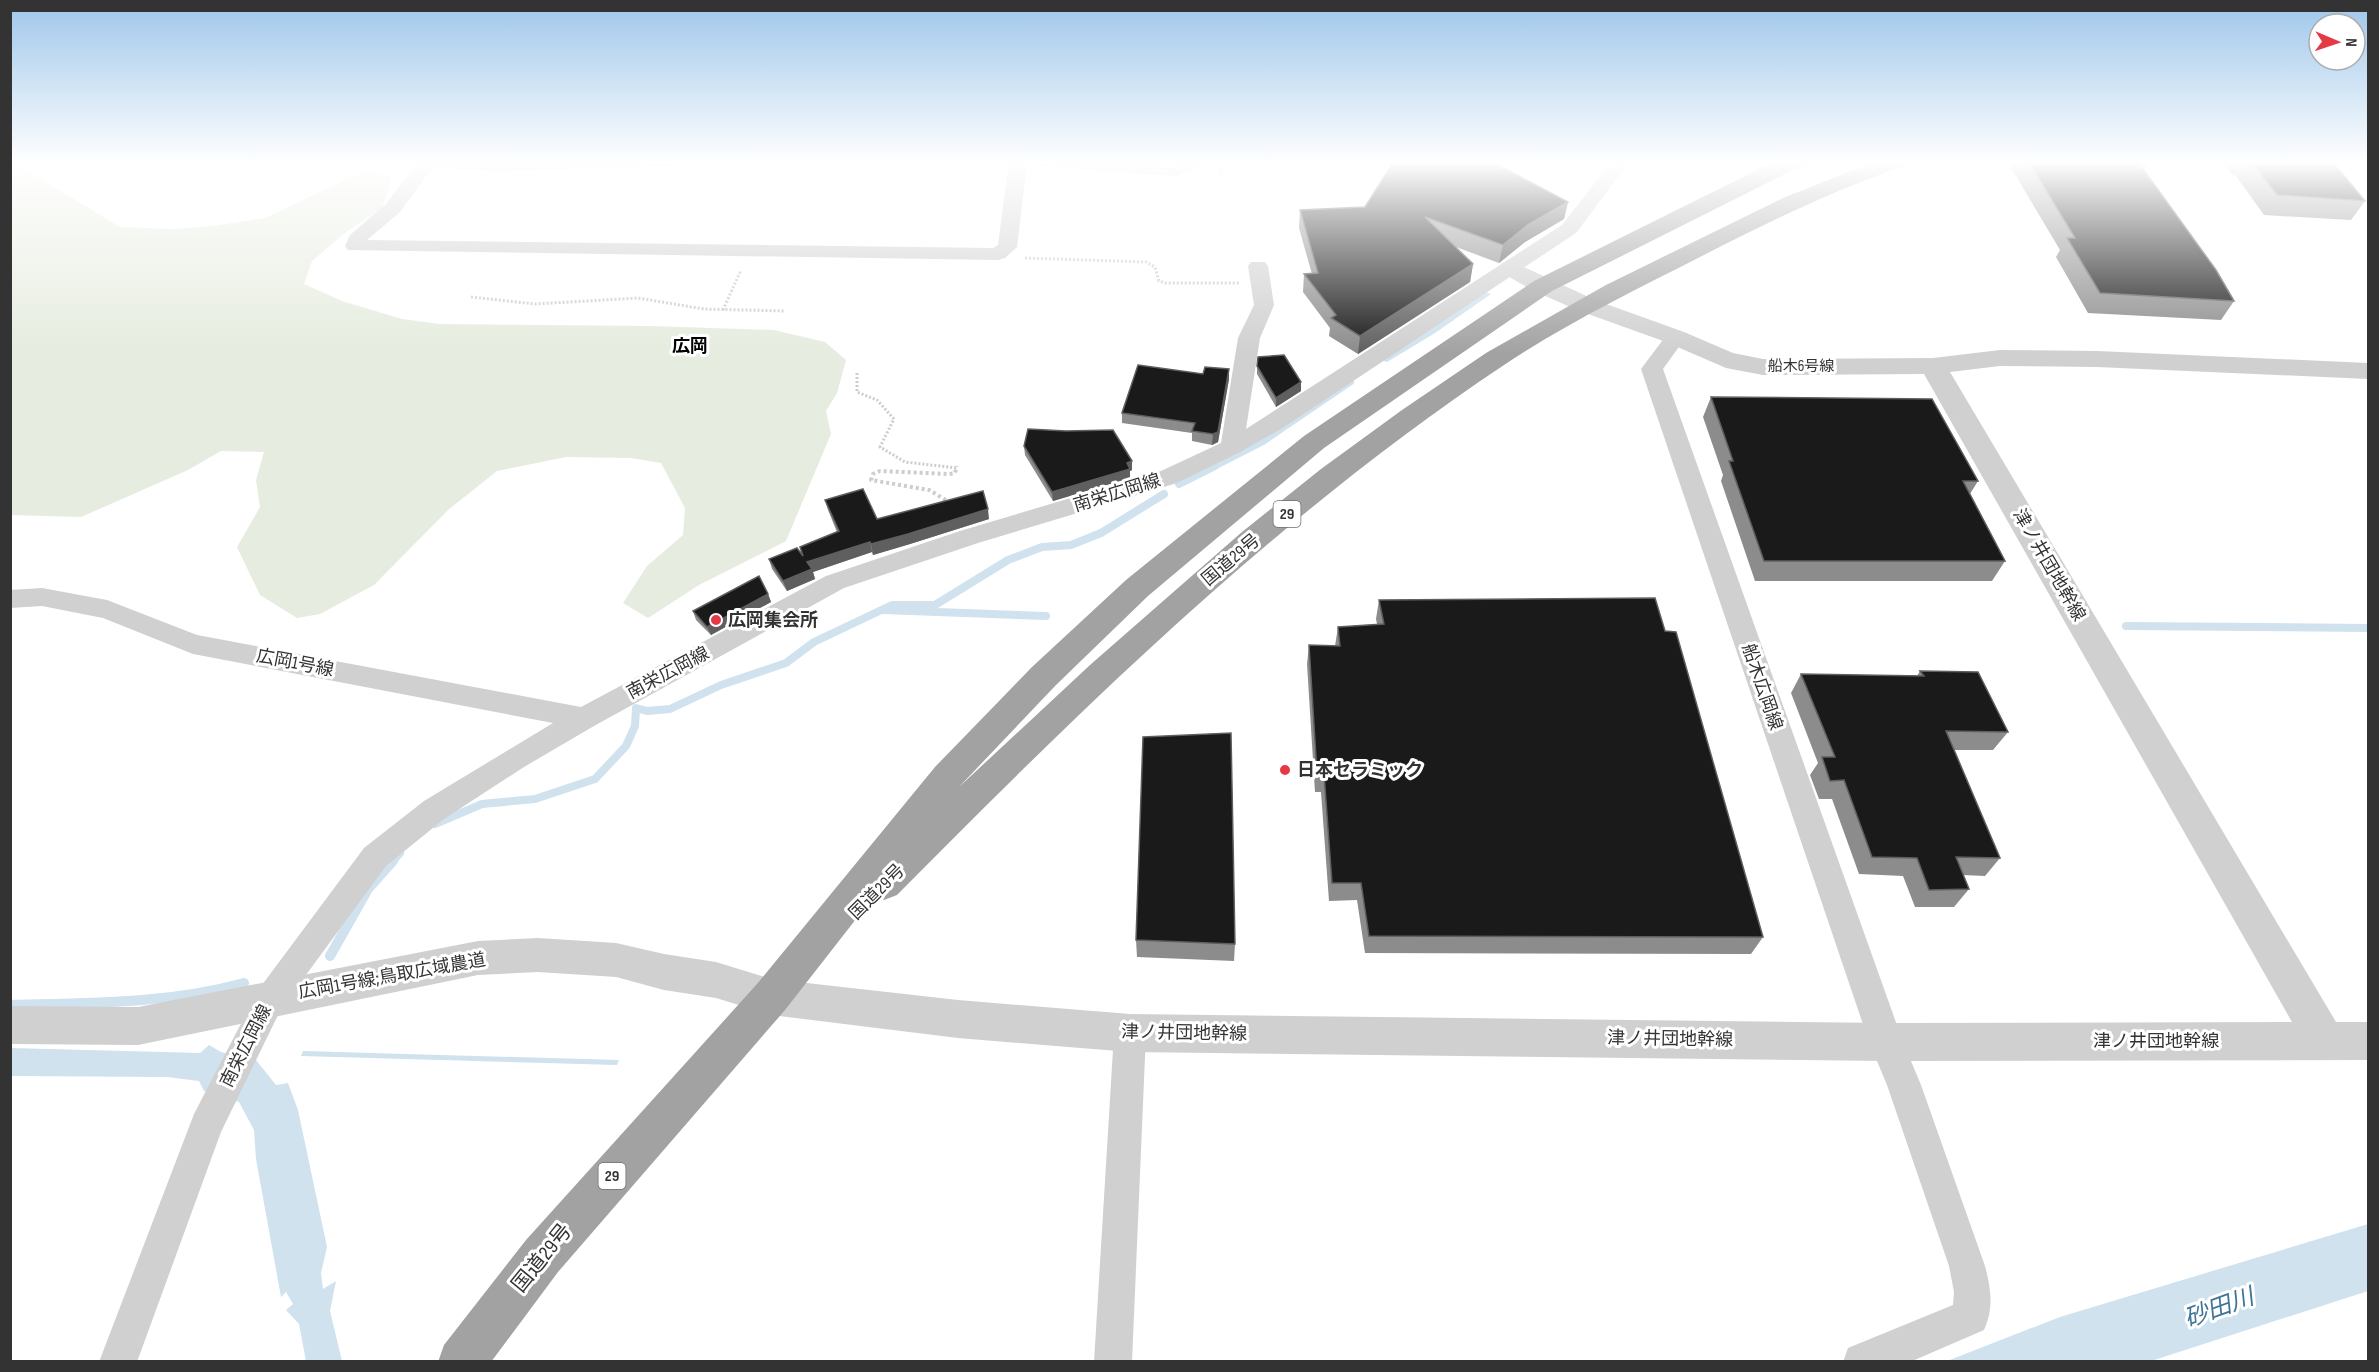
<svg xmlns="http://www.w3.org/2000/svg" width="2379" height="1372" viewBox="0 0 2379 1372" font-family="'Sofia Sans Condensed','Noto Sans JP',sans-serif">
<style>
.green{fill:#e6ecdf}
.water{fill:#cfe2ee}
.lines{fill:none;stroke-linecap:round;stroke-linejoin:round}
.stream-far2{stroke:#cfe2ee;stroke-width:6}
.stream-far1{stroke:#cfe2ee;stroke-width:8}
.stream{stroke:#cfe2ee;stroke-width:10}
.path-far1{stroke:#cdcdcd;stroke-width:3;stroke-dasharray:2 2;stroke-linecap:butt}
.path{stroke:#cdcdcd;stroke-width:4;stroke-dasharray:3 3;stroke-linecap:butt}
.minor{fill:#d0d0d0;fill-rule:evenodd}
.tertiary{fill:#d0d0d0;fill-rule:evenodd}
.trunk{fill:#a2a2a2;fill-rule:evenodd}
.wall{fill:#8c8c8c}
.shaded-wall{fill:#5f5f5f}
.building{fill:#1a1a1a;stroke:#5f5f5f;stroke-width:1.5}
.poi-dot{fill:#e63946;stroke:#fff;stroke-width:2}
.labels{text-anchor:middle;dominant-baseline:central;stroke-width:6;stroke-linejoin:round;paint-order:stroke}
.far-street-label{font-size:15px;fill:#333;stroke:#fff}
.shield{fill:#fff;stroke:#707070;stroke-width:1.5}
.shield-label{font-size:16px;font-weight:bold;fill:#333}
.far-quarter-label{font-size:18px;font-weight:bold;fill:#000;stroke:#fff}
.street-label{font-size:18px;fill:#333;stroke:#fff}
.poi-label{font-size:18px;font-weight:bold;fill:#333;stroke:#fff;text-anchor:start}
.near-street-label{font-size:21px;fill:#333;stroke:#fff}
.near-water-label{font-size:24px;font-style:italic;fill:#3f7597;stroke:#fff}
</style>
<rect width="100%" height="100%" fill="#fff"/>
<path class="green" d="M11,161L120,227L173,229L213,226L265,218L366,170L390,176L389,188L382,208L346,232L312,261L304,284L342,301L402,319L440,324L652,326L774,330L825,342L846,360L837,393L826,411L831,434L786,541L699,585L648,618L623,603L647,566L683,535L685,508L661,463L631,458L566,457L497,471L448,510L374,585L320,614L297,618L260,595L237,547L260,507L256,480L264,452L221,451L188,470L81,517L11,515Z"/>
<path class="water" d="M1486,292L1491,294L1435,333L1387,362L1381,360Z
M209,1045L221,1052L256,1060L276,1085L288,1083L298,1110L327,1247L321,1273L323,1289L336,1281L330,1311L342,1361H306L299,1324L286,1310L293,1304L286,1292L281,1297L256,1159L254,1130L239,1102L204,1091L199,1081L167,1077L11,1076V1048L200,1053Z
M303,1051L619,1060L617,1065L301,1056Z
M2368,1224V1291L2151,1361H1947L2060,1317Z"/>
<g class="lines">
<path class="stream-far2" d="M1155,161H1164
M1221,174L1223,161
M1212,468L1263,442L1351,382"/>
<path class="stream-far1" d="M1179,484L1215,466
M884,610L1046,616
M2126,626L2368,628
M435,824L482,804L535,799L595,779L626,746L635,726L636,708L647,711L670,709L721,685L786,663L814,642L892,605H935L1008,560L1042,547L1071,545L1101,533L1164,494
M391,863L400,853"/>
<path class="stream" d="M330,956L368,889L393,861
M10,1005C89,1003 167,1004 244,983"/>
<path class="path-far1" d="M1025,258L1146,262L1155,267L1159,281L1165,283H1239
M471,297L535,304L638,298L704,309L785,311
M723,310L741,270
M857,373V392L877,400L894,419L880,447L905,462L957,468"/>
<path class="path" d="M951,503L929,490L871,480L873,474L880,471L949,474L955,473L957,466"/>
<path class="minor" d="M393,161H703L700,165L694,166L497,171L432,168L400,212L367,240L993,248L998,245L1009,161H1104L1174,165L1186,161H1209L1206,165L1176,176L1034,166L1027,164L1017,247L1005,258L998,260L348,250L345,246L350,235L386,204L414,167L396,165Z
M1612,161H1630L1576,233L1281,429L1240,452L1177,483L978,543L844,588L594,726L524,767L444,819L386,866L281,1009L221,1132L137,1362H99L194,1114L259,989L364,848L424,801L553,723L193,654L103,618L42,606L10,608V590L42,588L107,600L197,635L581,707L826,576L960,531L1161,471L1221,443L1238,338L1254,305L1248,266L1251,262H1265L1268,266L1274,305L1260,338L1246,429L1562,225Z
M1675,331L1682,333L1686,337L1663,369L1903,1042L1921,1085L1985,1266C1991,1289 1994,1308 1984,1330L1910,1362H1843L1848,1348L1953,1305L1954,1292L1949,1266L1887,1085L1869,1042L1641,369L1668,333Z
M1130,1018L1142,1022L1146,1033L1132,1362H1094L1114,1033L1118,1022Z"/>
<path class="tertiary" d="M1511,261L1595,300L1684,332L1733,353L1763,359L1933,358L2000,350L2097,351L2368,363V379L2097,367L2000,366L1950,372L2336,1022H2368V1060L1886,1061L1130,1052L958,1038L771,1015L716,998L664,990L616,977L538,972L478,975L138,1045L10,1044V1006L138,1007L478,941L538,938L616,943L664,954L716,962L771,979L958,1000L1130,1014L1886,1023L2292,1022L1924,374L1763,375L1726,368L1666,342L1577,310L1534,291L1502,273L1499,268L1502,263Z"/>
<path class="trunk" d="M1775,161H1809L1806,166L1791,171L1552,291L1324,448L1148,596L1056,685L959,787L1090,665L1242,532L1321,469L1402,410L1486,353L1606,285L1783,198L1876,161H1907L1904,166C1834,190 1768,222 1702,256C1635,290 1567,323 1504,365C1279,515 1086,704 897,895L884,900L874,896L785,1010L558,1272L491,1362H438L444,1345L526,1240L757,984L935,767L1032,667L1126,580L1304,436L1534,281Z"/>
</g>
<path class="wall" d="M2007,161H2142L2146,166L2144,169L2234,301L2221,320L2088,313L2056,257L2060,250Z
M2222,161H2332L2365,201L2351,220L2264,215L2236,176L2232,175Z
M1568,202L1564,219L1525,242L1499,263L1456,247L1473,264L1470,282L1358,354L1329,336L1330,328L1303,292L1304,274H1312L1299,228L1300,210Z
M1257,366L1301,382V391L1276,407L1257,374Z
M1229,379L1218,442L1212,445L1192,441V433L1122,423V413Z
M1711,397L1978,481L1970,494L2005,561L1992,581H1755L1721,481L1723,475L1703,417Z
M1024,446L1132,461V470L1130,471V478L1053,501L1025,455Z
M825,500L877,519H989L910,544L873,555L872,552L813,572L815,579L787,591L772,569L769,559L802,555L837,532L828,510Z
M768,594L771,602L711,635L696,620L693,611Z
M1379,600L1763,937L1751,954L1365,953L1357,900L1329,901L1321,792H1315L1307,664L1309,645L1335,646L1338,627L1377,624L1376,619Z
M1920,671L2008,732L1993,750H1954L2000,858L1985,876L1963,875L1969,889L1954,907H1915L1903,876L1859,874L1832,799H1819L1810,775L1818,763L1791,693L1801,674L1917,676Z
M1136,940L1235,944L1234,961L1137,957Z"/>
<path class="shaded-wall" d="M1568,202L1564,219L1525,242L1499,263L1503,245L1529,224Z
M1473,264L1470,282L1358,354L1360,336Z
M1229,369V379L1218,442L1212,445L1213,434Z
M1301,382V391L1276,407V398Z
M1132,461V470L1130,471V478L1053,501L1052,492Z
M988,509L989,519L910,544L873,555L871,544Z
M870,542L872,552L813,572L815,579L787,591L783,581L807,562Z
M768,594L771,602L711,635L707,627Z"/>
<path class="building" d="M1394,161H1491L1568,202L1529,224L1503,245L1425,217L1473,264L1360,336L1331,318L1336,315L1304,274L1318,273L1300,210L1365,207Z
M2028,161H2142L2146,166H2141L2216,270L2234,301L2100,293L2067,238H2075Z
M2250,161H2332L2365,201L2277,195Z
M1284,355L1301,382L1276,398L1257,366L1258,357Z
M1138,365L1203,374L1205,367L1229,369L1218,432L1213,434L1192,431L1195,423L1122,413Z
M1711,397L1932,399L1978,481H1963L2005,561H1764L1729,461H1733Z
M1028,429L1066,431L1113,430L1132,461L1127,463L1130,469L1052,492L1024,446Z
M863,489L877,519L983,491L988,509L908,534L871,544L870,542L807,562L812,569L783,581L769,559L797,548L803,556L800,547L839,531L825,500Z
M759,576L768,594L707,627L693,611Z
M1655,598L1665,631L1676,632L1763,937L1369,936L1361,883H1332L1324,774L1317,773L1309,645L1340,646L1338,627L1384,624L1379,600Z
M1920,671L1978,672L2008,732L1946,731L2000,858L1956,857L1969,889L1929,890L1917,858L1872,857L1844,780L1830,781L1822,757H1835L1801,674L1924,676Z
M1231,733L1235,944L1136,940L1143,737Z"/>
<linearGradient id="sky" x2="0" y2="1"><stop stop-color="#9ec6ea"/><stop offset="0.46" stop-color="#fff"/><stop offset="1" stop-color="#fff" stop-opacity="0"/></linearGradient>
<rect width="2379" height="353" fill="url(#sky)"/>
<g class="poi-dot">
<circle cx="716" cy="620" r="6"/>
<circle cx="1285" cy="770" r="6"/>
</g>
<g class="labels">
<g class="far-street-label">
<text x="1801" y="366">船木6号線</text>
</g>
<g class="shield">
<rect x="1273.5" y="501" width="27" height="26" rx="4.5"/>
<rect x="598.5" y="1163" width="27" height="26" rx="4.5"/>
</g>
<g class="shield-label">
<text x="1287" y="514">29</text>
<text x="612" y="1176">29</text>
</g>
<g class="far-quarter-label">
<text x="690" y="346">広岡</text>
</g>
<g class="street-label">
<text transform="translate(1117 493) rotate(-17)">南栄広岡線</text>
<text transform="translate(1231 560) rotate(-40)">国道29号</text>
<text transform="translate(2049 565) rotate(60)">津ノ井団地幹線</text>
<text transform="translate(295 663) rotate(11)">広岡1号線</text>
<text transform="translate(668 673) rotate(-28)">南栄広岡線</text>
<text transform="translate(1762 687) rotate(71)">船木広岡線</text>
<text transform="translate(877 892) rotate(-45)">国道29号</text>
<text transform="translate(392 976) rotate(-10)">広岡1号線;鳥取広域農道</text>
<text transform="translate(1184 1033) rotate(1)">津ノ井団地幹線</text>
<text transform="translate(1670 1039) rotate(1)">津ノ井団地幹線</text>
<text x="2156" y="1041">津ノ井団地幹線</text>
<text transform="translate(246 1046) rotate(-63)">南栄広岡線</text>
</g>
<g class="poi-label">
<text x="728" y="620">広岡集会所</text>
<text x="1297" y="770">日本セラミック</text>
</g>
<g class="near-street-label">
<text transform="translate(542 1258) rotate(-51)">国道29号</text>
</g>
<g class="near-water-label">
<text transform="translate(2219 1308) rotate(-20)">砂田川</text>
</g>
</g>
<rect width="2379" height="1372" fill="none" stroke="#333333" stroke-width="24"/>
<g transform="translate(2337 42) rotate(92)"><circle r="28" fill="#ffffff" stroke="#adadad" stroke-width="1.5"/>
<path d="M0-4.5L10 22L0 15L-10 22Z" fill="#e63946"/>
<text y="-9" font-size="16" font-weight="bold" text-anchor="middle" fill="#333333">N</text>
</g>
</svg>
